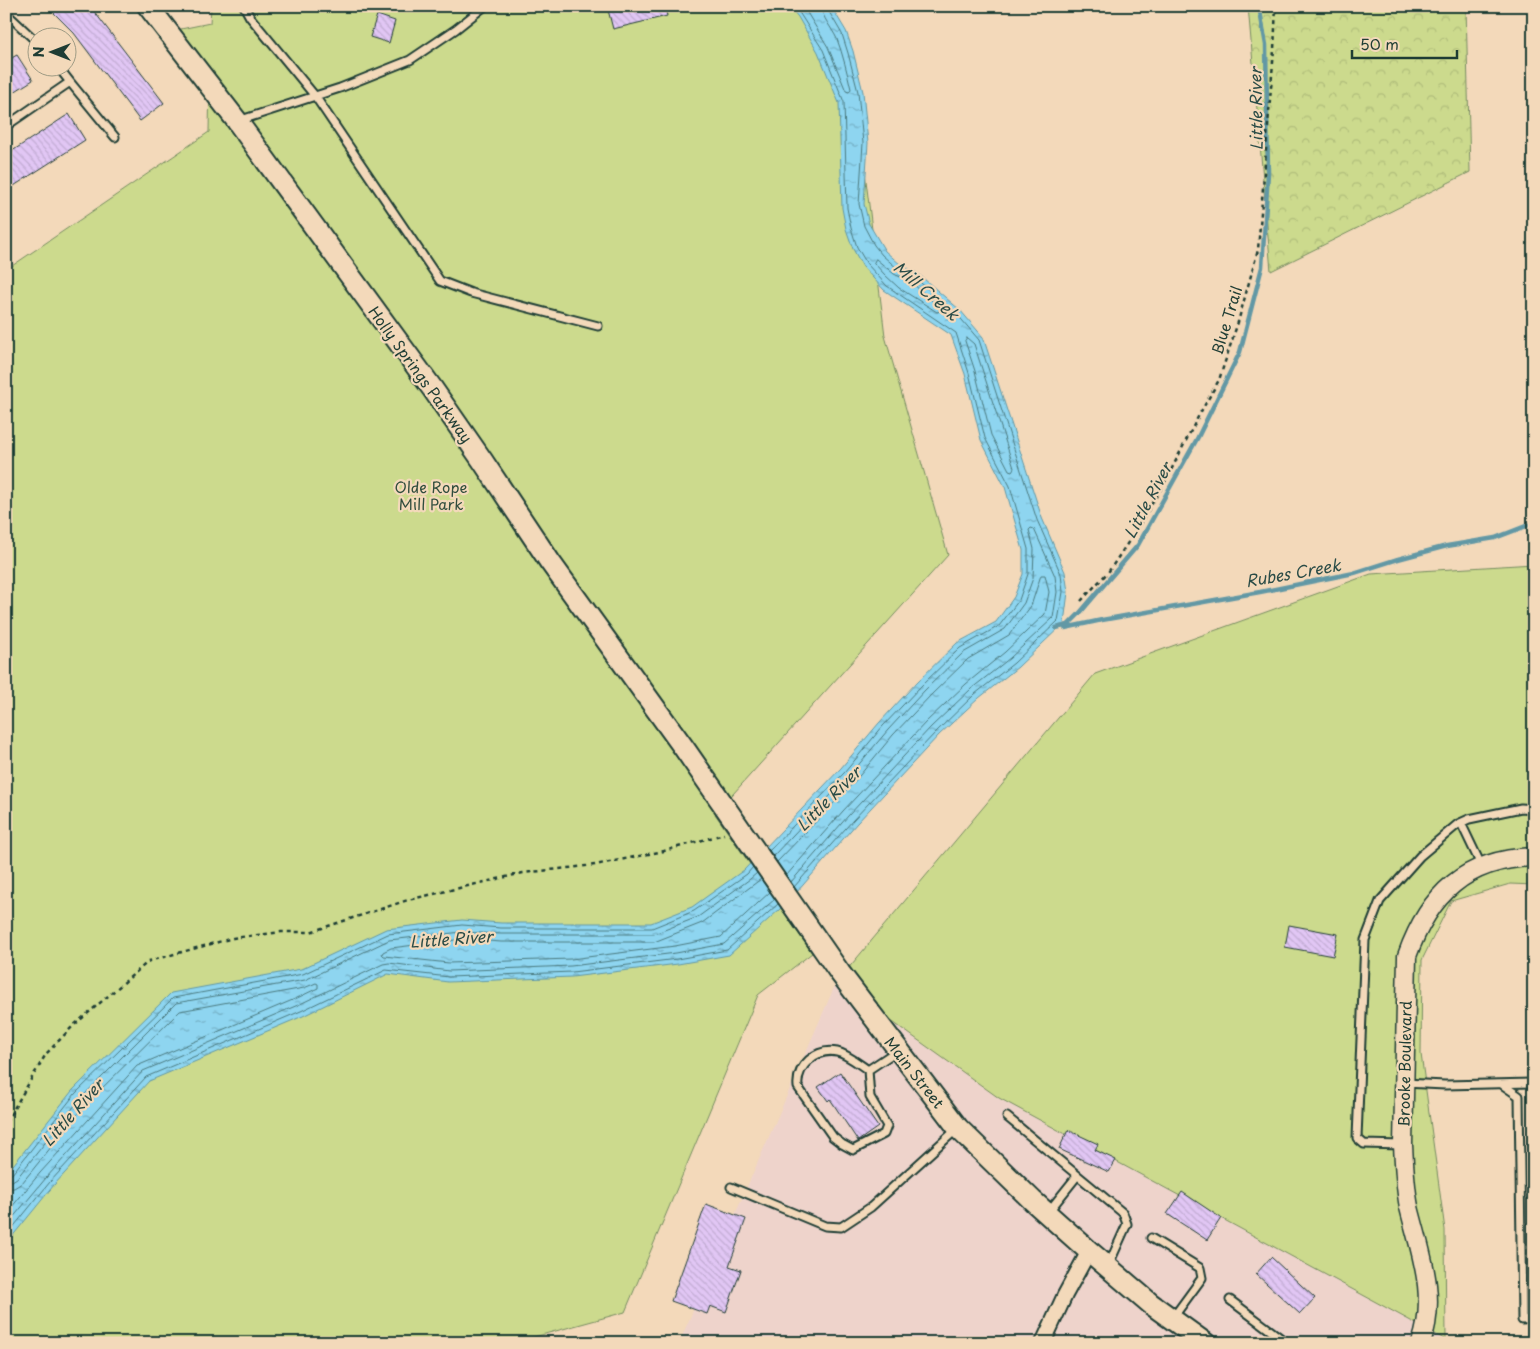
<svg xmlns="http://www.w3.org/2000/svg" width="1540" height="1349" viewBox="0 0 1540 1349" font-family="'Playpen Sans',sans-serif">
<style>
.built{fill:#eed3cb}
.forest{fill:url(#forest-crowns);stroke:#768c60}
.park{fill:#ccda8d;stroke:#768c60}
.water{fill:url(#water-ripples);stroke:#6298a5}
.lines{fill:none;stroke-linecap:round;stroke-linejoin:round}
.shore{stroke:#4b7a7f;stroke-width:1}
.stream{stroke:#6298a5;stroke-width:4.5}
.building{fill:url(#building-back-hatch);stroke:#1f3d34}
.service-casing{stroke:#1f3d34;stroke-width:11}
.minor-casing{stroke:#1f3d34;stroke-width:18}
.tertiary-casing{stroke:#1f3d34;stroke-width:21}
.secondary-casing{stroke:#1f3d34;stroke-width:24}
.path{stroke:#1f3d34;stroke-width:2.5;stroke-dasharray:4 4;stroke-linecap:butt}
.service{stroke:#f3d9ba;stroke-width:7}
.minor{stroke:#f3d9ba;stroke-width:14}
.tertiary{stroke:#f3d9ba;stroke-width:18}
.secondary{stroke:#f3d9ba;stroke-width:20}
.labels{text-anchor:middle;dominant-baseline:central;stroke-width:4.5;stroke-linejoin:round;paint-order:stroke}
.street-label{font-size:15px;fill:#1f3d34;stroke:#f3d9ba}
.park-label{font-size:15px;fill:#304d3d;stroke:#f3d9ba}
.water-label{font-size:16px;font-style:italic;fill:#2a4c47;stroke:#f3d9ba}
</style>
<defs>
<pattern id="forest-crowns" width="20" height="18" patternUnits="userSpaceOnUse" patternTransform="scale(1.25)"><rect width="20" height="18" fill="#ccda8d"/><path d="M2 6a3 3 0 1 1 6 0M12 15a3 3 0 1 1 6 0" fill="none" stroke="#afbc7a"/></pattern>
<pattern id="water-ripples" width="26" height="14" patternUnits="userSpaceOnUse" patternTransform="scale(1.25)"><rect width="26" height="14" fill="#8ed5f0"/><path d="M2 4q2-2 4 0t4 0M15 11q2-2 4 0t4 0" fill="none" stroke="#73aec3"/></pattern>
<pattern id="building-back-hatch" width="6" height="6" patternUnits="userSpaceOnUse" patternTransform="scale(1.25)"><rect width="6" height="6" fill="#e1c6f4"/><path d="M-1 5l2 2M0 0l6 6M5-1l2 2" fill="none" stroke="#c1abd2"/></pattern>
</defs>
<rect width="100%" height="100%" fill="#f3d9ba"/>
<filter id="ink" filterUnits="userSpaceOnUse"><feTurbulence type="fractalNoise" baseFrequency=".02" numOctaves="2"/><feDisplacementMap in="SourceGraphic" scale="10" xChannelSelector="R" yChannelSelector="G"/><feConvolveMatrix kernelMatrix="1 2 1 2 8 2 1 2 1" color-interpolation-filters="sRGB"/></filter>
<g filter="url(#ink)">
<path class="built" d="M836,983L841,985L999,1098L1446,1340L1447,1343H679Z"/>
<path class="forest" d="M1248,6H1466L1470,172L1271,271Z"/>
<path class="park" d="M211,6H826L849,41L885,336L948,555L715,814L812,953L758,995L625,1312L512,1343H6V270L209,132L210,77L176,30L210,23Z
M1534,564V885L1510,884L1451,901L1422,960L1421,1054L1445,1230L1446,1340L999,1098L841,985L836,983L1095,674L1371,574Z"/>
<path class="water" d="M789,6H831L846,31L853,51L863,92L868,143L864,204L869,224L885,251L901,265L917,273L960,310L983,337L1042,518L1065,572L1068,592L1064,623L1018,667L979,698L939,735L857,823L790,900L729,955L678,964L572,977L448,982L388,974L303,1016L149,1081L54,1185L6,1244V1174L72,1091L171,993L301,969L386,929L462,920L501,923H651L692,907L744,870L841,768L879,723L917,682L957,643L996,622L1014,597L1023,574V550L1005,487L981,440L965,374L951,335L884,290L863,267L853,249L846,229L842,208L839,103L818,52L798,17Z"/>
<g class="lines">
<path class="shore" d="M803,6L828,47L846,91L849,92L851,89C847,72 843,55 837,39C832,28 822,18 821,6
M876,259L894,274L911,282L940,308V311L937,312L899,288L885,275L874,263Z
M967,338L974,344L1014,468L1012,471L1009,470L991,435L975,371L965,341Z
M769,851L845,772L883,726L921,686L960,648L999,626L1019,600L1028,574V549L1010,486L985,438L969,373L956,333L887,286L867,264L857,247L851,228L847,208L844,102L823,50L795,6
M773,856L849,776L888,730L925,690L963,653L1005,629L1024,603L1033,578L1034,549L1029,530L1031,528L1034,529L1055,576L1057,592L1053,618L1010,658L971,689L931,727L848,816L791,882
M777,862L855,781L893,735L931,695L968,659L1009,635L1031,606L1041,575H1045L1049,592L1045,614L1005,652L966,684L926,722L843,811L786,876
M761,879L702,923L654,942H501L463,939L391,948L383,952L382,954L384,956L449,963L571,959L675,946L721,937L770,892
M794,887L853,820L936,732L975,694L1014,663L1058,621L1063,592L1061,574L1037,520L979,340L956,313L914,277L898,269L882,255L874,245L864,226L859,204L863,143L858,92L848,53L842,34L828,10L827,6
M6,1175L12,1174L75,1094L173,998L303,974L388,934L462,925L501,928H652L694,911L747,874L753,867
M6,1182L12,1181L17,1178L80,1099L176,1003L305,980L389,940L462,932L501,934H654L698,917L750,879L757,873
M6,1189L14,1188L22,1183L86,1104L180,1011L304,988L316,983L318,984V988L295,999L137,1066L40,1173L6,1214
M6,1226L46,1178L143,1071L298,1005L383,964L389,963L449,971L571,966L676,953L724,944L775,899
M6,1236L50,1182L146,1077L301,1011L386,970L449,977L572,972L677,959L727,950L778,904"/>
<path class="stream" d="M1056,628L1068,625L1079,614L1138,545L1198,437L1240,352L1262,267L1268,173L1266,45L1259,6
M1065,628L1102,620L1260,592L1354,573L1398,559L1447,546L1495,538L1534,523"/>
</g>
<path class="building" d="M47,6H90L164,103L140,121L74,33Z
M607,6H633L634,12L656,6H665L667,16L613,29Z
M377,15L395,21L389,43L370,37Z
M17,55L33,80L6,97V61Z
M69,114L85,140L6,191V155Z
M1289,925L1338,934L1333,956L1285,947Z
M840,1072L878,1127L858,1141L830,1099L828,1101L818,1087Z
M1068,1130L1098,1144L1095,1150L1116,1160L1109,1172L1059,1149Z
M1182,1192L1221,1218L1207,1240L1167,1214Z
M706,1204L746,1219L729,1266L741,1270L726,1312L710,1306L707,1314L671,1301Z
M1271,1257L1315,1298L1300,1314L1256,1274Z"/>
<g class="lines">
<g class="service-casing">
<path id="service" d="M244,6L250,17L315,96L440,281L471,293L598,326
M6,13L38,43
M70,82L115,137
M238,121L340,88L410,60L456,29L485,6
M6,126L70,82L59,68
M1461,823L1482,867
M868,1070L870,1097L887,1126L884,1134L853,1150L842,1144L833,1137L798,1087C796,1066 816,1048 837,1052C847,1054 859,1064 868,1070L898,1050
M1404,1083L1445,1085L1534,1083
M1503,1085L1519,1096L1522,1320L1534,1319
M1007,1117L1123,1213L1127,1224L1109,1264
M1402,1145L1364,1144L1357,1138L1365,940L1380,901L1420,856L1458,824L1469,819L1521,808L1534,809
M731,1187L825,1226L841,1227L871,1207L958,1128
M1049,1211L1077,1176
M1151,1238L1200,1268L1202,1278L1172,1319
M1230,1300L1287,1343"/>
</g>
<g class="minor-casing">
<path id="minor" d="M1043,1343L1065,1295L1089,1251"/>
</g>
<g class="tertiary-casing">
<path id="tertiary" d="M1421,1343C1438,1296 1420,1252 1409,1207C1405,1186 1404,1165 1403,1145L1407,956C1429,894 1466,859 1534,857"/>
</g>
<g class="secondary-casing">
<path id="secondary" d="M148,6L237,121L432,388L482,460L550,562L684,748L840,973L958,1128L1033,1201L1089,1251L1151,1304L1205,1343"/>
</g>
<path class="path" d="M1081,601L1109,571L1135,532L1166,480L1199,415L1219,380L1238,322L1258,250L1274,50L1276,6
M6,1122L46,1054L73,1026L149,961L233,938L281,932H310L408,900L523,873L595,865L664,851L724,834"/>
<use href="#service" class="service"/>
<use href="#minor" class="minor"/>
<use href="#tertiary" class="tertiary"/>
<use href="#secondary" class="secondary"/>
</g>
</g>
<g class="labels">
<g class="street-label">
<text transform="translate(1226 320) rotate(-73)">Blue Trail</text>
<text transform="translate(421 374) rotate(54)">Holly Springs Parkway</text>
<text transform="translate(1404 1064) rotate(-89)">Brooke Boulevard</text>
<text transform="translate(915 1072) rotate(52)">Main Street</text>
</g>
<g class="park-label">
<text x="431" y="486">Olde Rope<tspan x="431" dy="17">Mill Park</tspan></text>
</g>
<g class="water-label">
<text transform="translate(1255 109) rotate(-91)">Little River</text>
<text transform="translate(927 290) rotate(41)">Mill Creek</text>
<text transform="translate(1147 500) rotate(-62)">Little River</text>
<text transform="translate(1293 572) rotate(-10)">Rubes Creek</text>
<text transform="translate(828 798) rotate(-45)">Little River</text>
<text transform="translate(451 938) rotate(-4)">Little River</text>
<text transform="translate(72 1112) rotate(-48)">Little River</text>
</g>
</g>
<rect width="1540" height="1349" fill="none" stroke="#f3d9ba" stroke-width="25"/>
<rect x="12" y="12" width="1515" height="1324" fill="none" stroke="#1f3d34" stroke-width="2" filter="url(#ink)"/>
<g transform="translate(52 52) rotate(270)"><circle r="24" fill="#f3d9ba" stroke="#9e9b84"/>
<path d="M0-4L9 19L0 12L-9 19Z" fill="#1f3d34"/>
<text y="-8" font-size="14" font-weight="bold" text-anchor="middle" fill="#1f3d34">N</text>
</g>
<path d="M1352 50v8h105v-8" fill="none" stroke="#1f3d34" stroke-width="2.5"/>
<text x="1360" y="50" font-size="15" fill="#1f3d34" stroke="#f3d9ba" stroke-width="4" paint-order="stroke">50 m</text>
</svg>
